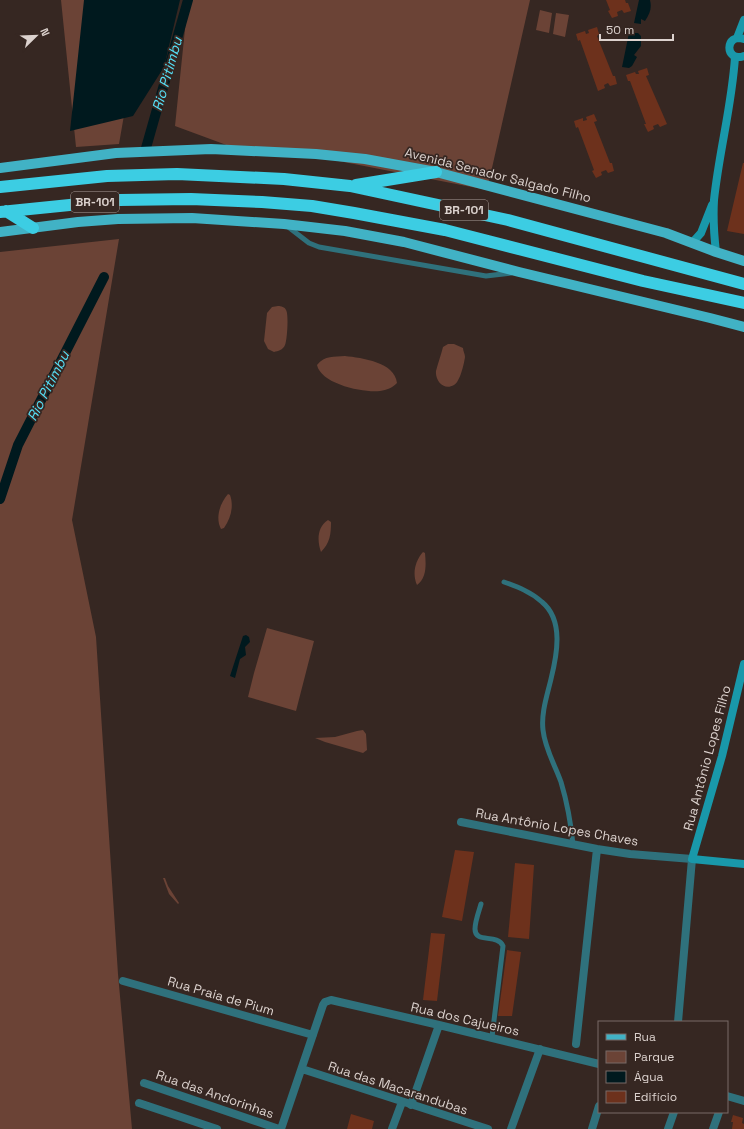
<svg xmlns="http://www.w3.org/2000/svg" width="744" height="1129" viewBox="0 0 744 1129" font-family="'Space Grotesk',sans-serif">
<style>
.green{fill:#6b4336}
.water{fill:#00191e}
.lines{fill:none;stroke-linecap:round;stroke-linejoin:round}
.canal{stroke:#00191e;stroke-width:10}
.building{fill:#6d311c}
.lane{stroke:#2f717c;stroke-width:5}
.street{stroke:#2f717c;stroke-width:8}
.secondary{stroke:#1998aa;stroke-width:8}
.primary{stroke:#41b2c5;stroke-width:10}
.highway{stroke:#3ccde3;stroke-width:12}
.labels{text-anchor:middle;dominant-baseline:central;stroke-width:3.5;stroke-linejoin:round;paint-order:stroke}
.shield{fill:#362722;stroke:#aa9f9a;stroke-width:1}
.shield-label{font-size:12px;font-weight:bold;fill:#dcd2ce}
.street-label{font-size:13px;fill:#dcd2ce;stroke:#362722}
.water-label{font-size:14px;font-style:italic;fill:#56e1f8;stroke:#362722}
</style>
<rect width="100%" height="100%" fill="#362722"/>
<path class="green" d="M61,0H144L119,144L76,147Z
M188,0H530L487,190L313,156L240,150L175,126Z
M540,10L552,13L549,33L536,30Z
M556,13L569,15L565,37L553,34Z
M119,239L72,520L96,637L118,974L132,1129H0V252Z
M278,306C281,306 285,307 286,310C289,314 287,341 285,345C283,350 278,351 274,352L268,349L264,341L267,313L272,307Z
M448,344H454L463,348C463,351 465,354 465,357C464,364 460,382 454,385C444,391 435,381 436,371C438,363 441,355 443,347Z
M345,356C362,358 395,362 397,383C392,388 387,390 380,391C363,393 321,384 317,365C325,355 334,357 345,356Z
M228,494L230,495C234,506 231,518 224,528L221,529C215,518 220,503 228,494Z
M328,520L331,522C331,534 330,543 321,552C317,541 317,527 328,520Z
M423,552L425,553C426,564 427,578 417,585C412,574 415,561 423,552Z
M267,628L314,641L296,711L248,697L254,673Z
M363,730L366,734L367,750L363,753L325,742L315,738L335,737L357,731Z
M163,878H165L168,886L179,903L178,904L169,894Z"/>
<path class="water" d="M84,0H180L164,67L133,116L70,131Z
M639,0H650C652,8 650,14 645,21L641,19V24L634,23Z
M629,33H638L641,36V46L634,55L637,57L632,66L629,68L622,67Z
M246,635L249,637L250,642L245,647L246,655L240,659L235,678L230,676L243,636Z"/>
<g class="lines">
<path class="canal" d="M146,148L188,0
M0,499L18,445L104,277"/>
</g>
<path class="building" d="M606,0H625L626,3H628L631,11L624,13L622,10L617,12L618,16L612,18L608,11L610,10Z
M597,27L599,34L597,36L613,76H615L617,84L610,86L608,83L604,85L605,88L598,91L580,40L578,41L576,34L585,31L586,34L589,33L588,30Z
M647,68L649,75L646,76L667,124L660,127L658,124L653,126L654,129L648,132L644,124H646L630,81H628L626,75L635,72L636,74H639L638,71Z
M594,114L597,121L594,122L610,163H612L614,171L608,173L606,170L601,172L602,175L596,178L592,171L594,170L578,127L576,128L574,121L583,118V121L587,120L586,117Z
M743,163H744V234L727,231Z
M455,850L474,852L462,921L442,917Z
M515,863L534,865L529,939L508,937Z
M431,933L445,934L437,1001L423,1000Z
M507,950L521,952L512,1016H498Z
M351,1114L374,1121L372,1129H347Z
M733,1115L743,1118L742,1123L744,1124V1129H732L733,1122H731Z"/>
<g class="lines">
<path class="lane" d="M287,226L309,243L319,247L486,276L511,273
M504,582C518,587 531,592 542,602C564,620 557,655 551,679C547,696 541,713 543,730C545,749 555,765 561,782C567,802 571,824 573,845
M481,904C479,911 475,921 475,929C475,944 497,933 503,946L492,1037"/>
<path class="street" d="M461,822L597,849L630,854L692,859L678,1022
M123,981L313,1035
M576,1044L597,849
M302,1069L488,1129
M144,1083L279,1129
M727,1096L744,1101
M139,1103L217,1129
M411,1105L439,1025
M281,1129L323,1005L325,1002L331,1000L439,1025L599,1064
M392,1129L402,1102
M511,1129L540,1049
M592,1129L599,1106
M668,1129L674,1112
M713,1129L719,1112"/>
<path class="secondary" d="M737,38L744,20
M744,39C725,32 724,63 744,56
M692,243L701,233L712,205
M716,252C714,235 713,217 714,200C719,152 732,105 735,57
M744,664L722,756L692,859L744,864"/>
<path class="primary" d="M0,168L116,153L211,149L316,154L365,159L436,172L666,233L716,252L744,261
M0,232L78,222L118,219L192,218L284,224L345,231L404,242L519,272L710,318L744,327"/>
<path class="highway" d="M356,185L436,172
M0,187L107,176L177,174L284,179L350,186L508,220L744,284
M6,211L33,228
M0,212L119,200L191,199L262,202L312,206L354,213L445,230L643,281L744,303"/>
</g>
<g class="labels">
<g class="shield">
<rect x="71" y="192" width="48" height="20" rx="3"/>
<rect x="440" y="200" width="48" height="20" rx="3"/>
</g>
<g class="shield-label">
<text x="95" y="202">BR-101</text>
<text x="464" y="210">BR-101</text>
</g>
<g class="street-label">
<text transform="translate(498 175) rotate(14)">Avenida Senador Salgado Filho</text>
<text transform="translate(707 758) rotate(-75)">Rua Antônio Lopes Filho</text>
<text transform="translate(557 827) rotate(10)">Rua Antônio Lopes Chaves</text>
<text transform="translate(221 996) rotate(16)">Rua Praia de Pium</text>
<text transform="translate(465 1019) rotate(13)">Rua dos Cajueiros</text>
<text transform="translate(398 1088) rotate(18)">Rua das Macarandubas</text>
<text transform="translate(215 1094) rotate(19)">Rua das Andorinhas</text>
</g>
<g class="water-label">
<text transform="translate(167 74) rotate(-74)">Rio Pitimbu</text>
<text transform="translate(48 386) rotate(-63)">Rio Pitimbu</text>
</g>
</g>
<rect x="598" y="1021" width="130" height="92" fill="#362722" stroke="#786b67"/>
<rect x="606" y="1034" width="20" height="6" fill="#41b2c5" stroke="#786b67"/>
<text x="634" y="1041" font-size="12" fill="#dcd2ce">Rua</text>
<rect x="606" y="1051" width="20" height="12" fill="#6b4336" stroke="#786b67"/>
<text x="634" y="1061" font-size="12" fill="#dcd2ce">Parque</text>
<rect x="606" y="1071" width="20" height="12" fill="#00191e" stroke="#786b67"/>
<text x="634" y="1081" font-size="12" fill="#dcd2ce">Água</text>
<rect x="606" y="1091" width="20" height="12" fill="#6d311c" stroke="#786b67"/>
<text x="634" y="1101" font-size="12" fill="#dcd2ce">Edifício</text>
<g transform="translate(36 36) rotate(67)" stroke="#362722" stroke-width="3" paint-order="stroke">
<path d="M0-3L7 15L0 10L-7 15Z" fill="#dcd2ce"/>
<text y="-6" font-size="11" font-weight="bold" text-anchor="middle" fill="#dcd2ce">N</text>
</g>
<path d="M600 34v6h73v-6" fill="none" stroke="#dcd2ce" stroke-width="2"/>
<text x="606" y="34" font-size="12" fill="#dcd2ce" stroke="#362722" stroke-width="3" paint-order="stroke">50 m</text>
</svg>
